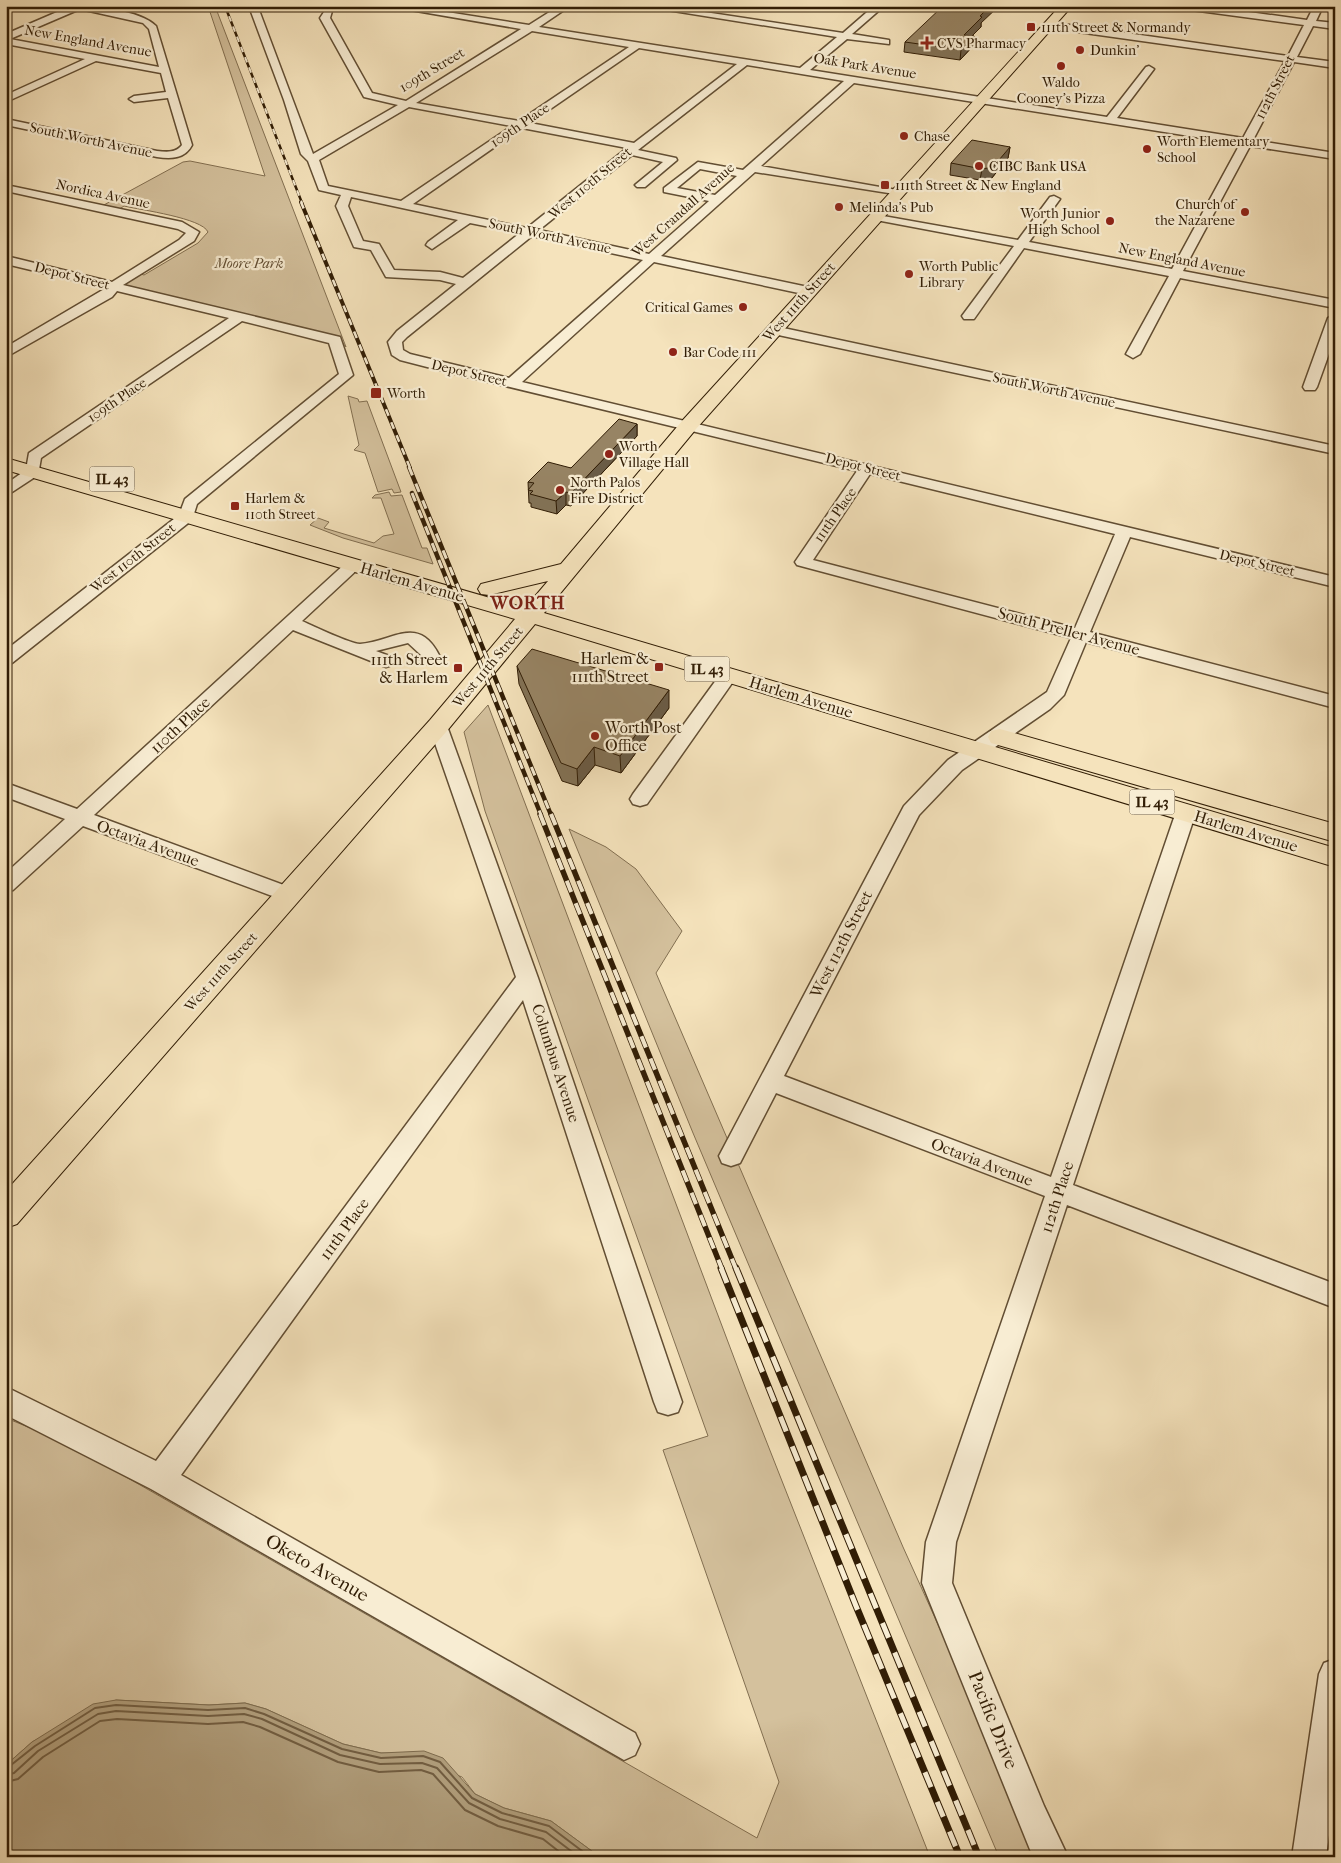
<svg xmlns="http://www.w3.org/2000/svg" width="1341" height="1863" viewBox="0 0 1341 1863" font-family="'IM FELL French Canon',serif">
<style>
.green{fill:#d4c19d;stroke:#826f51}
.water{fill:#b2a07e;stroke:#7e6c4e}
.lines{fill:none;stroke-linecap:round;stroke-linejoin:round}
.shore{stroke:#725e42;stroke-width:2}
.minor-casing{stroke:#624e33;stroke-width:3}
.major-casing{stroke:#311d05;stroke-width:2}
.minor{fill:#f8edd3;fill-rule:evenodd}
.major{fill:#f5e3bc;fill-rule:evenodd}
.rail-far4-casing{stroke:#311d05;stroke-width:2.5}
.rail-far3-casing{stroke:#311d05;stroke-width:4}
.rail-far2-casing{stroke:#311d05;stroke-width:4.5}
.rail-far1-casing{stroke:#311d05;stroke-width:5.5}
.rail-casing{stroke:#311d05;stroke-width:7}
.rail-far4{stroke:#f8edd3;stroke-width:2;stroke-dasharray:5.5;stroke-linecap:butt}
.rail-far3{stroke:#f8edd3;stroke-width:2.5;stroke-dasharray:7;stroke-linecap:butt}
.rail-far2{stroke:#f8edd3;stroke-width:3;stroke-dasharray:9;stroke-linecap:butt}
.rail-far1{stroke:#f8edd3;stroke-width:4;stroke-dasharray:12;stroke-linecap:butt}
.rail{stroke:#f8edd3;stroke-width:5;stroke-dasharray:16;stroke-linecap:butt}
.wall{fill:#827256;stroke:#311d05}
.shaded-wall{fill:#6a5c46;stroke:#311d05}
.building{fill:#978464;stroke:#311d05}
.poi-dot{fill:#8f2418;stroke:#f8edd3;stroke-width:2}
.labels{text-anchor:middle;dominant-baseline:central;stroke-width:4.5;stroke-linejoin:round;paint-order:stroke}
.far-poi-label{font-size:14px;fill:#311d05;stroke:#f8edd3;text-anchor:start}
.far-street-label{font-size:14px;fill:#311d05;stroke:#f8edd3}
.far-park-label{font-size:14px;font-style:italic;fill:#624e33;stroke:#f8edd3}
.shield{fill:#f8edd3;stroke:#6d5b43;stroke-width:1}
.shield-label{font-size:15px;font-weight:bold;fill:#311d05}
.street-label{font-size:16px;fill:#311d05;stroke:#f8edd3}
.poi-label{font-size:16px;fill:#311d05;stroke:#f8edd3;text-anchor:end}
.far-district-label{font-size:18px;font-weight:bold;letter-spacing:1px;fill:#7a1f14;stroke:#f8edd3}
.near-street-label{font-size:19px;fill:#311d05;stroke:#f8edd3}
</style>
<rect width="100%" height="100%" fill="#f5e3bc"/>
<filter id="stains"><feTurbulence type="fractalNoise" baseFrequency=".004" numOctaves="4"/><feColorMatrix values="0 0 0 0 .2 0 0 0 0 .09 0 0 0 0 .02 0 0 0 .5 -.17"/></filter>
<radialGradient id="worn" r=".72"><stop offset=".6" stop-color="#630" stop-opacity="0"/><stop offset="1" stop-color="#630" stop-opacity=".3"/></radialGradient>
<path class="green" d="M208,6H215L346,347L341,341L124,285L123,283L138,273L144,275L198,243L208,232C202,218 141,210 124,206L118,210L102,206L183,162L190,161L265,176Z
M348,396L358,399L359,402L367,401L401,492L394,493L392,489L378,492L365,453L354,450L359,445Z
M389,492L391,496L402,495L422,548H427L433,564L343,538L310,525L318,518L329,522L324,528L374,543L383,536L394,534L381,498H372L375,495Z
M488,705L745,1387L930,1857H600L551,1821L504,1808L475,1794L462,1777L401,1753H381L343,1744L266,1709L245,1703L209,1705L116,1700L32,1742L6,1765V1418L65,1442L757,1838L779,1782L663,1450L708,1436L485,811L464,732Z
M569,829L606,847L636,869L682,931L656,973L903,1547L1043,1857H999L693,1133Z"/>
<path class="water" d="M116,1700L209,1705L245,1703L266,1709L343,1744L381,1753L424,1751L443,1758L475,1794L504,1808L551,1821L600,1857H6V1765L32,1742L93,1704Z"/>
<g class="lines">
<path class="shore" d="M6,1769L35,1746L95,1708L116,1705L208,1710L245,1708L264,1714L342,1749L381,1758L423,1756L440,1762L472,1798L502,1813L549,1826L590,1857
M6,1775L14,1773L38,1751L98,1714L116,1711L208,1716L244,1714L262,1719L340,1755L380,1764L422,1763L437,1768L469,1803L500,1819L546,1832L579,1857
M6,1782L18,1779L43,1757L100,1721L117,1719L208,1724L243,1722L260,1727L338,1762L379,1772L421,1770L433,1774L465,1810L498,1826L543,1839L566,1857"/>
<g class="minor-casing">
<path id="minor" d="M71,6C94,6 140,10 156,26L192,145C185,159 171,159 157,157L6,125V119L157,151C167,152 176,153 182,145L168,98L134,102L129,99L134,96L166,92L161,73L96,61L6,102V95L85,59L6,44V34ZM80,9L143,23L149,29L159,67L10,39Z
M253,6H265L259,10L313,154L398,105L364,97L320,18L328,6H338L332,11L330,18L372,93L406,101L521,29L387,6H409L529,25L559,6H570L539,27L800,68L837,37L642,6H665L843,33L874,6H884L852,34L889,40V44L847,39L810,70L1107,117L1146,67L1149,66L1154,69L1117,118L1243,138L1285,61L1049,28L1044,25L1049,22L1288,56L1304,25L1184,9L1180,6H1206L1307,20L1314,6H1323L1316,21L1335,23V29L1313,26L1297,57L1335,62V68L1294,62L1253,140L1335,153V159L1250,146L1183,271L1335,300V308L1180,278L1140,354L1133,358L1126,354L1169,276L1024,248L974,319H964L962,316L1014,246L876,220L870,216L872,214L1018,240L1050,197L1054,196L1060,199L1029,242L1172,269L1240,144L854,83L761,166L897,190L901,191V195L755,172L661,256L808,287L814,291L812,294L808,295L654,262L522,382L1335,577V587L1130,537L1090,632L1335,696V708L1086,642L1064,695L1050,709L962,770L919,815L784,1076L1051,1177L1176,812L1179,807L1186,805L1193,807L1196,812L1073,1185L1335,1284V1308L1067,1205L956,1542L952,1583L1044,1806L1068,1857H1033L922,1583L926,1542L1045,1196L776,1093L740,1163L731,1166L722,1163L719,1156L904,806L948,760L1047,692L1071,638L797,565L795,562L857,471L431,368L400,360L392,355L388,342L397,331L456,284L440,280L386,277L371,250L354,247L336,206L341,195L319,190L308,161L301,154L284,100L250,9ZM532,31L629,47L519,121L416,103ZM639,48L737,64L634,143L530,123ZM747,65L844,81L743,170L698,162L664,188V192L709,201L649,254L539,230L632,155L663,162L635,185L637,187H645L677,160L676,158L638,150ZM409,107L512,126L401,201L328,186L319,160ZM522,128L627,148L527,228L413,204ZM700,169L737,176L715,195L677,188ZM351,197L458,220L428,242L426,245L432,249L470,223L520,233L463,278L440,272L394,270L379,244L363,241L348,206ZM532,236L643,260L509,378L410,354L403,350L402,342L407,337ZM870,474L1115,534L1075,628L813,560Z
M6,185L182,222L199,232L194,241L123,285L340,337L353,375L197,504L192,520L12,663L6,664V650L179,515L185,499L339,374L329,343L242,321L41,458L38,475L6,496V484L26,470L29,453L229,318L117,291L112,297L6,357V347L106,288L6,264V256L112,282L179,240L186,233L178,229L6,191Z
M1335,314V337L1317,387L1315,390H1305L1303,387L1328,318Z
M774,326L1335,446V454L769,333L767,330Z
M353,560L361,565L359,568L302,621C313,626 351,644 360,644C392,642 418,614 439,655L434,664H422L419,660L421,655L408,643L376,651L392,657L395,661L392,665L386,667L293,630L94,815L297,890L300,895L297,900L290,903L283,900L83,826L13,890L6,892V873L65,819L6,797V783L77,809L347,562Z
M728,670L734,672L737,676L647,804L640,806L633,804L630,799L633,794L722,672Z
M438,720L445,722L447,726L538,978L682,1402L678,1412L668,1415L658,1412L654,1402L523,1000L181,1475L635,1733L640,1744L635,1755L624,1760L151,1489L6,1415V1387L156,1461L516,977L429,726L431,722Z
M1335,1659V1791L1326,1857H1292L1319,1674L1324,1663Z"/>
</g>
<g class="major-casing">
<path id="major" d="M1060,6H1072L696,429L544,613L1335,848V867L535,624L446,732L17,1224L6,1228V1191L430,720L515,619L6,470V458L525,608L548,581L489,595L481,594L478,589L481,584L561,564L682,421Z
M1000,729L1335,824V842L991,743L988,737L991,731Z"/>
</g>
<use href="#minor" class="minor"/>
<use href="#major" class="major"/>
<g class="rail-far4-casing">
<path id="rail-far4" d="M225,6L302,203"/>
</g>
<g class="rail-far3-casing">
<path id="rail-far3" d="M301,202L410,468"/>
</g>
<g class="rail-far2-casing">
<path id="rail-far2" d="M409,467L551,815
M412,493L541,815"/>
</g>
<g class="rail-far1-casing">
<path id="rail-far1" d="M540,814L722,1269
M551,814L736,1269"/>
</g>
<g class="rail-casing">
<path id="rail" d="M721,1268L856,1606L960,1857
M736,1268L979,1857"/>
</g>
<use href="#rail-far4" class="rail-far4"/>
<use href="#rail-far3" class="rail-far3"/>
<use href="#rail-far2" class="rail-far2"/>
<use href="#rail-far1" class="rail-far1"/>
<use href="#rail" class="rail"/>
</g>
<path class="wall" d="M981,23V27L972,36H974L973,46L960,60L904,52L905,42Z
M1010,147L1008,158L991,179L980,180L950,175L951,163Z
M637,424V436L571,506L566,505L557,514L531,507V503H529L528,482L571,468Z
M517,666L669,708L621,773L595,765L578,786L562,781L519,684Z"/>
<path class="shaded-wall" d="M990,6H999L981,23V27L963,45L964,35L980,16Z
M974,36L973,46L960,60L961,50Z
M1010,147L1008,158L991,179L980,180L982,169Z
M637,424V436L571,506V493Z
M566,492V505L557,514L556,501Z
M669,690V708L621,773L620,756Z
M594,747L595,765L578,786L577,769Z"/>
<path class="building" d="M943,6H990L980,16L982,17L964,35L974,36L961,50L905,42Z
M972,140L1010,147L993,167L982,169L951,163Z
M619,419L637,424L571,493L566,492L556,501L530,494L533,491L528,490L534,483L528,482L548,462L571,468Z
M532,649L669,690L620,756L594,747L577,769L561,763L517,666Z"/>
<g class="poi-dot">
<rect x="1026" y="22" width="10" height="10" rx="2.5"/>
<path d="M924.5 35.5h5v5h5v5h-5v5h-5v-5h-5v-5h5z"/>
<circle cx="1080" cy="50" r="5"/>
<circle cx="1061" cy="66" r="5"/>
<circle cx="904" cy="136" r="5"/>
<circle cx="1147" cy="149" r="5"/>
<circle cx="979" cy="166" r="5"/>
<rect x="880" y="180" width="10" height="10" rx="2.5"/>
<circle cx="839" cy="207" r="5"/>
<circle cx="1245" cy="212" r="5"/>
<circle cx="1110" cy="221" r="5"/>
<circle cx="909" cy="274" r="5"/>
<circle cx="743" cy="307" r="5"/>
<circle cx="673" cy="352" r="5"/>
<rect x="370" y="387" width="12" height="12" rx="2.5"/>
<circle cx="609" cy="454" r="5"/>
<circle cx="560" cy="490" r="5"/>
<rect x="230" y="501" width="10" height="10" rx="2.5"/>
<rect x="654" y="662" width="10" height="10" rx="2.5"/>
<rect x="453" y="663" width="10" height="10" rx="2.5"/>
<circle cx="595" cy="736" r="5"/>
</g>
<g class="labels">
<g class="far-poi-label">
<text x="1041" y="27">111th Street &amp; Normandy</text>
<text x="937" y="43">CVS Pharmacy</text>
<text x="1090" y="50">Dunkin'</text>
<text x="1061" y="82" text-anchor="middle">Waldo<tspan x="1061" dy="16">Cooney's Pizza</tspan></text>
<text x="914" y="136">Chase</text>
<text x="1157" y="141">Worth Elementary<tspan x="1157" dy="16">School</tspan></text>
<text x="989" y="166">CIBC Bank USA</text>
<text x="895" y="185">111th Street &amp; New England</text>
<text x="1235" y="204" text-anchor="end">Church of<tspan x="1235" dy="16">the Nazarene</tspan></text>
<text x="849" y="207">Melinda's Pub</text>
<text x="1100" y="213" text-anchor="end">Worth Junior<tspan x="1100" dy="16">High School</tspan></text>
<text x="919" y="266">Worth Public<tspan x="919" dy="16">Library</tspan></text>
<text x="733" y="307" text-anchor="end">Critical Games</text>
<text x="683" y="352">Bar Code 111</text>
<text x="387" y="393">Worth</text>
<text x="619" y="446">Worth<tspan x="619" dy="16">Village Hall</tspan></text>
<text x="570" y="482">North Palos<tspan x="570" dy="16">Fire District</tspan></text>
<text x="245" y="498">Harlem &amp;<tspan x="245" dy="16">110th Street</tspan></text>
</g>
<g class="far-street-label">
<text transform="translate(88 41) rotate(10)">New England Avenue</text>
<text transform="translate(865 66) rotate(9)">Oak Park Avenue</text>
<text transform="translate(432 70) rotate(-31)">109th Street</text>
<text transform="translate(1275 87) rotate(-63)">112th Street</text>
<text transform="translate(520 125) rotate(-34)">109th Place</text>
<text transform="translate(91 140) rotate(12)">South Worth Avenue</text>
<text transform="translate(590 183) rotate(-40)">West 110th Street</text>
<text transform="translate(103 194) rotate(12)">Nordica Avenue</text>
<text transform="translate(683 210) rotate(-42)">West Crandall Avenue</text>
<text transform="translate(550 236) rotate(12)">South Worth Avenue</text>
<text transform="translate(1182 260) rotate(11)">New England Avenue</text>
<text transform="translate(72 276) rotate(14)">Depot Street</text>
<text transform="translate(799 302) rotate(-48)">West 111th Street</text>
<text transform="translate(469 373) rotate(13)">Depot Street</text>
<text transform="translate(1054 390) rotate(12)">South Worth Avenue</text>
<text transform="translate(117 400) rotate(-34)">109th Place</text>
<text transform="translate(863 467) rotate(14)">Depot Street</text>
<text transform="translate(835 515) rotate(-55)">111th Place</text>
<text transform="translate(133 558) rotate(-38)">West 110th Street</text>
<text transform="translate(1257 563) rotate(13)">Depot Street</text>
<text transform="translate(488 667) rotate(-50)">West 111th Street</text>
<text transform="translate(221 972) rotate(-48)">West 111th Street</text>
</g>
<g class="far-park-label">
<text x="249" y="263">Moore Park</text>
</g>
<g class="shield">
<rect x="89.5" y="466.5" width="45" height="25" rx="4"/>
<rect x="684.5" y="656.5" width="45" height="25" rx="4"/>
<rect x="1129.5" y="789.5" width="45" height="25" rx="4"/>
</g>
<g class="shield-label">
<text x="112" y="479">IL 43</text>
<text x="707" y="669">IL 43</text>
<text x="1152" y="802">IL 43</text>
</g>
<g class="street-label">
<text transform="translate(412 582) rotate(16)">Harlem Avenue</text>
<text transform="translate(1069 631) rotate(15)">South Preller Avenue</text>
<text transform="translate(801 697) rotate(17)">Harlem Avenue</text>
<text transform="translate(180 725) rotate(-43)">110th Place</text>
<text transform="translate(1246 831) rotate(17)">Harlem Avenue</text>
<text transform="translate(148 843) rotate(20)">Octavia Avenue</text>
<text transform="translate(841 944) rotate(-63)">West 112th Street</text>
<text transform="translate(556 1063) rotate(72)">Columbus Avenue</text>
<text transform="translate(982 1162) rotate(21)">Octavia Avenue</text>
<text transform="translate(1057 1197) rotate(-72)">112th Place</text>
<text transform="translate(344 1229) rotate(-54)">111th Place</text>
</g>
<g class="poi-label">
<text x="649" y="658">Harlem &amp;<tspan x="649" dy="18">111th Street</tspan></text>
<text x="448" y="659">111th Street<tspan x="448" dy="18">&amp; Harlem</tspan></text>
<text x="605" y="727" text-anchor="start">Worth Post<tspan x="605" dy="18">Office</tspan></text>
</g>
<g class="far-district-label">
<text x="528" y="603">WORTH</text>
</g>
<g class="near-street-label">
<text transform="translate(317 1568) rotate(30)">Oketo Avenue</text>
<text transform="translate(993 1720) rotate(68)">Pacific Drive</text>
</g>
</g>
<rect width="1341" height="1863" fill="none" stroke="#f5e3bc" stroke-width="25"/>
<rect x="8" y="8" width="1326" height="1848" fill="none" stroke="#311d05" stroke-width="2.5"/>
<rect x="12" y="12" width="1316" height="1838" fill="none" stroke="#311d05"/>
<rect width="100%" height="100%" filter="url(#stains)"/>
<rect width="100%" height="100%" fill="url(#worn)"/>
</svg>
